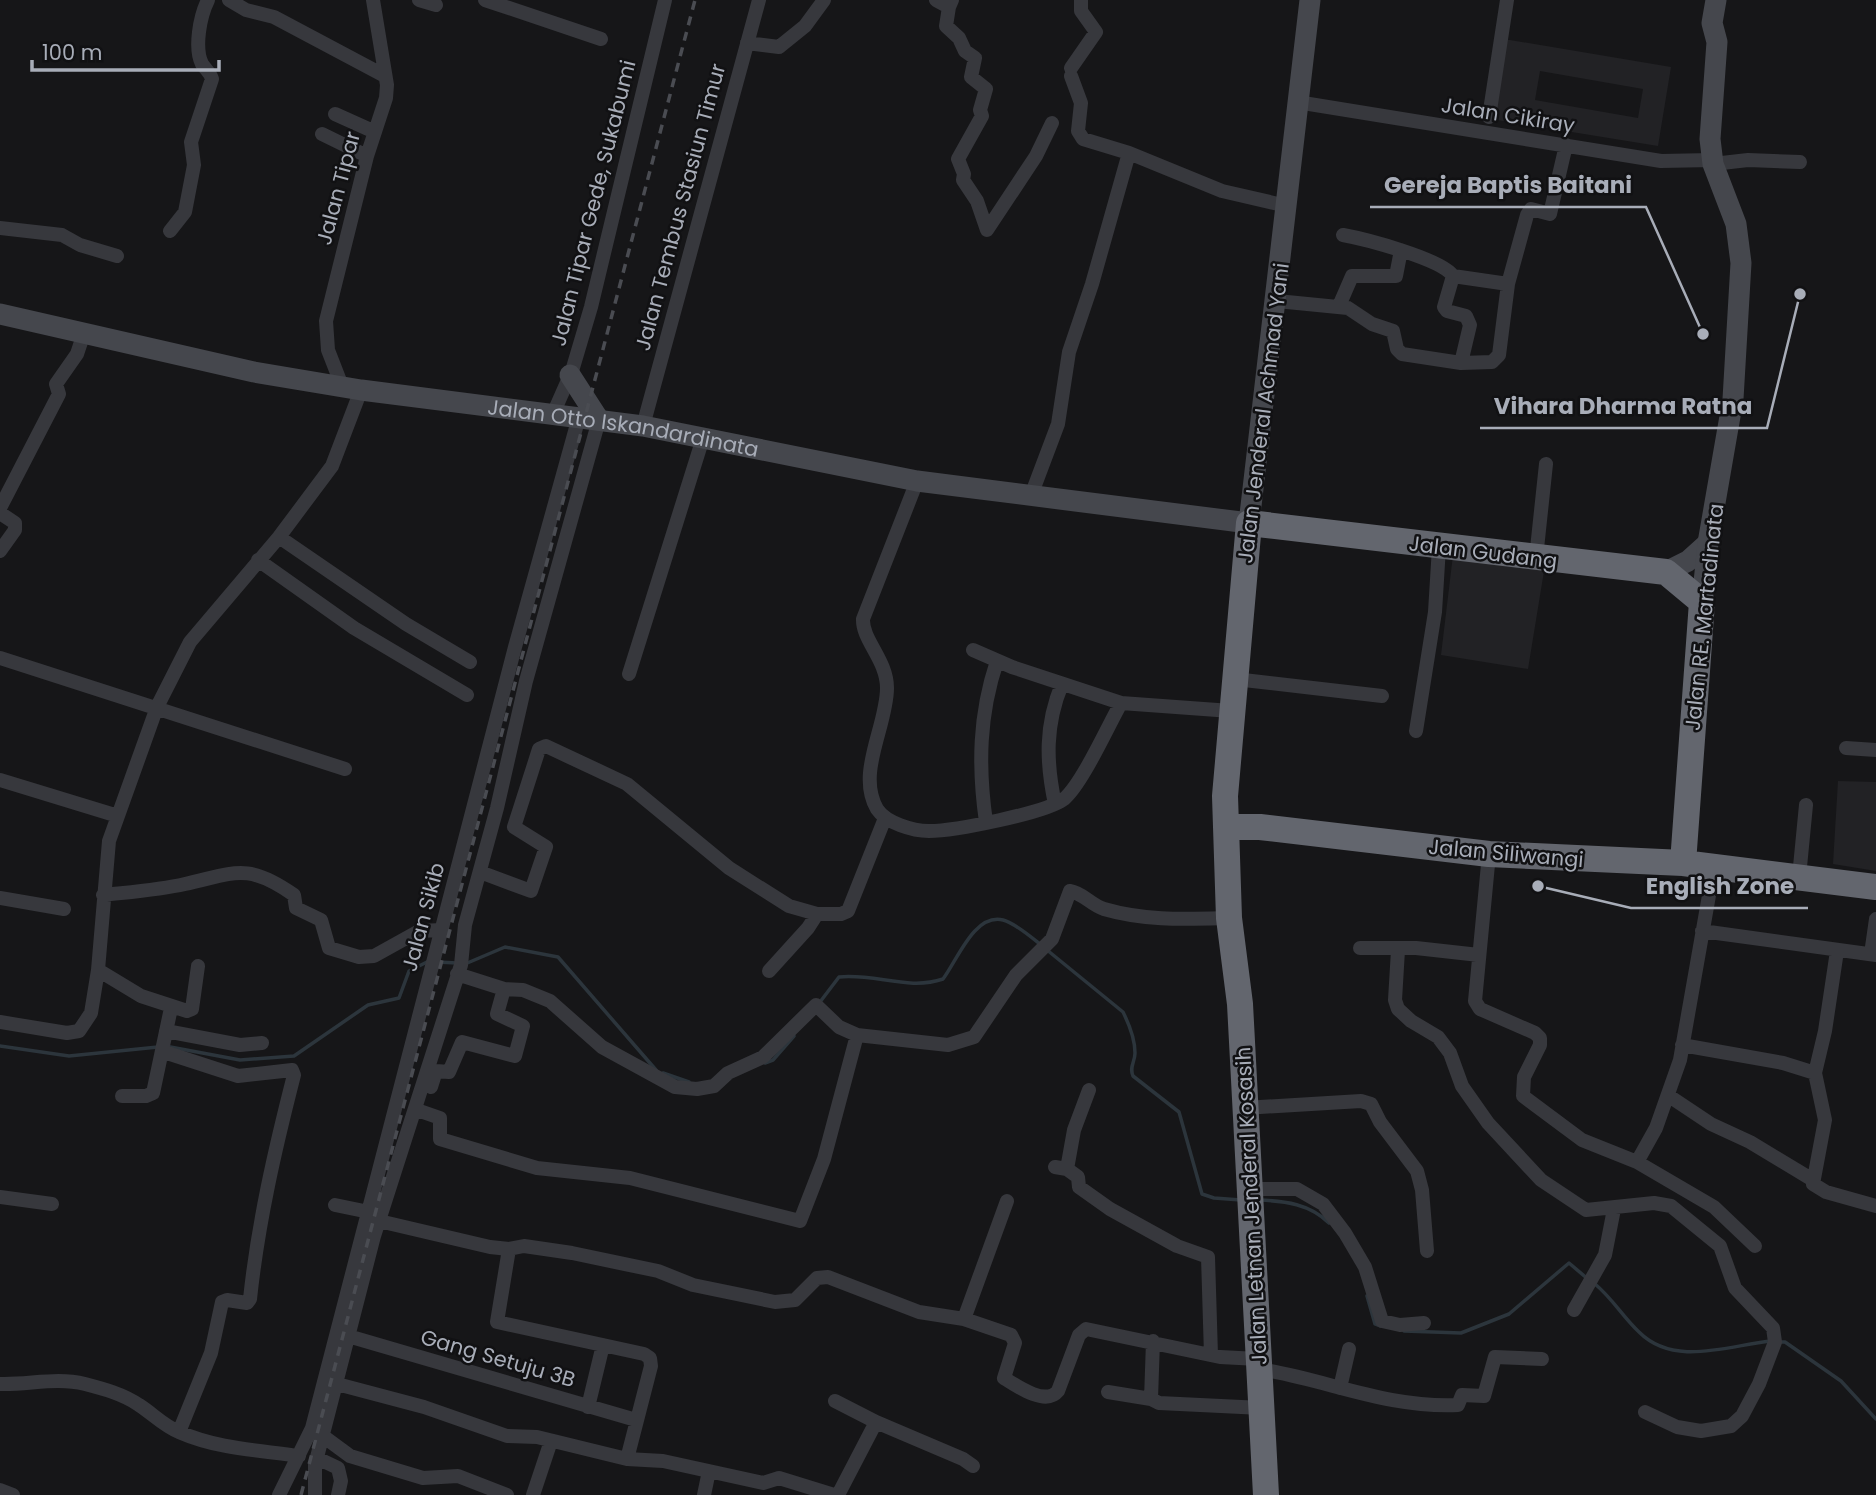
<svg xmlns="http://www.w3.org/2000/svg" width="1876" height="1495" viewBox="0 0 1876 1495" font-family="Poppins,sans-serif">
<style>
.built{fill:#222225;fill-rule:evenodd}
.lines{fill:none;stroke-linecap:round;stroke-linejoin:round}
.stream{stroke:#2c353c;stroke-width:3.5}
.street{stroke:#37383d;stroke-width:14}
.secondary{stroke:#45474d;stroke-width:21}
.highway{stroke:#63666e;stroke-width:26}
.rail{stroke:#4a4c52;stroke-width:3.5;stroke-dasharray:9 7;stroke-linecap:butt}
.labels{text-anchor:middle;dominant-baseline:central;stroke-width:5;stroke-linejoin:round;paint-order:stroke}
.street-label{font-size:21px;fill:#a8adb8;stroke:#111113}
.leader{fill:none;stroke:#a8adb8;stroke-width:2.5}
.callout-dot{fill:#a8adb8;stroke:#111113;stroke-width:2.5}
.callout-label{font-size:23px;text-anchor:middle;font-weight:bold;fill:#a8adb8;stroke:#111113;stroke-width:5;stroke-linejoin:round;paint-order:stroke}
</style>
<rect width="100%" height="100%" fill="#161618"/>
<path class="built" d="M1504,39L1671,67L1658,146L1491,119ZM1540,71L1643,89L1638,118L1535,100Z
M1453,555L1545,565L1528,669L1441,655Z
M1838,781L1876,782V871L1833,864Z"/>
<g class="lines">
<path class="stream" d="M1047,950L1123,1012C1129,1024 1135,1039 1135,1053C1135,1062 1129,1067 1133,1076L1179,1112L1202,1194L1214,1198L1241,1200
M437,962L457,963
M465,964L505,947L558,957L656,1070
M820,1002L839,977C875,973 908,991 943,979C957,961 974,913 1003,920C1015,923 1031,937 1041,945
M0,1046L69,1056L158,1047
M165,1046L240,1060L294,1056L368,1005L399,998L409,971L429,961
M765,1063L773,1060L794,1036
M663,1073L689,1082
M1259,1200C1285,1201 1310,1204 1329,1223
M1595,1284C1612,1298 1623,1317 1639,1332C1674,1367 1727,1346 1770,1341
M1367,1296L1375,1324L1380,1326
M1404,1331L1461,1333L1509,1314L1569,1263L1589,1280
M1777,1342H1785L1841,1381L1876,1419"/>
<path class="street" d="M229,0L246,10L274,17L385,76
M419,0L436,5
M485,0L601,39
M936,0L949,7L952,0
M949,7L946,26L959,38L965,51L975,58L971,77L986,89L980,110L982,116L958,159L964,174L963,180L977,201L987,230L1036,156L1052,123
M747,43L779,47L805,26L824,0
M1071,68L1096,32L1081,11V0
M1071,76L1081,103L1078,131L1083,139L1129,153L1222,191L1287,206
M1297,102L1661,161L1712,160
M335,114L375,132
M1489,117L1507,0
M322,134L367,156
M1713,164L1748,160L1800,162
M0,228L62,235L80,245L117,256
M170,231L185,212L194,165L191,142L212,79C210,72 206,70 202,64C194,48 200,16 208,0
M1343,235C1365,239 1442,259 1453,276L1508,284
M1453,276L1444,307L1447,311L1466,316L1470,325L1461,363
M1277,301L1348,308L1372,324L1393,331L1397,349L1402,354L1461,363L1492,362L1499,355L1508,284L1527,215L1531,209L1550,214L1566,145
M1339,306L1352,276H1396L1401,250
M342,386L328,350L326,321L367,156L386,98L387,85L373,0
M553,414L572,371L591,307L665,0
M643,426L759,0
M917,481L863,619C862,640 887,660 887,688C887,726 856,773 877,809C886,823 913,831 929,831C954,831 1046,813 1064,799C1082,784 1108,726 1121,703L1231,711
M1032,493L1058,424L1069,352L1092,284L1129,153
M0,508L59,394L56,384L77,354L84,333
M0,513L15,523V530L0,551
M279,537L406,624L470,662
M1536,558L1546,464
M258,560L354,628L467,695
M973,650L1012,667L1121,703
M0,658L345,769
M629,674L703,438
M1235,679L1382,696
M1416,731L1435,612L1439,547
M1846,748L1876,750
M0,780L118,816
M1055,804C1046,762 1045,725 1062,684
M986,822C978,766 979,715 997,661
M1489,854L1475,1001L1480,1009L1535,1033L1540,1038V1045L1524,1077L1523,1096L1582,1140L1637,1162L1714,1207L1755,1246
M480,872L531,891L546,847L514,827L539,749L546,746L627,784L729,868L789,906L817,914
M1799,877L1806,805
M103,895C130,892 159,890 185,884C235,873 247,862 294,895L296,908L321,920L329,948L359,957L374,956L419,931L442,930
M0,898L64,909
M1702,931L1876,955
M1360,948H1416L1479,955
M1398,950L1395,1000L1398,1009L1411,1021L1438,1037L1450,1053L1462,1086L1488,1123L1541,1180L1586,1210L1654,1203L1671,1206L1720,1246L1735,1288L1773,1328L1775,1342L1759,1384L1742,1416L1731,1426L1701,1431L1677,1427L1645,1412
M1837,951L1825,1031L1815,1073L1825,1120L1813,1184L1826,1192L1876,1206
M1871,954L1876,919
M98,970L141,996L187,1011L192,1009L198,966
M769,971L808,928L817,914H841L848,911L885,818
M457,974L504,989L523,990L550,1001L602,1047L675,1087L697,1089L714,1086L728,1073L763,1057L816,1005L839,1027L857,1035
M0,1022L67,1033L79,1031L91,1013L98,970L109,841L157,707L190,642L279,537L332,466L361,390
M166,1031L240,1045L262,1043
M1682,1045L1783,1063L1815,1073
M164,1052L238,1076L292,1070L294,1075C275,1149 258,1223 250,1299L247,1303L227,1300L222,1302L211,1353L179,1432
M431,1087L436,1071L449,1072L462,1042L515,1056L523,1026L497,1014L504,989
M122,1096H146L153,1093L171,1008
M1669,1096L1711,1124L1750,1142L1813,1180
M1244,1108L1361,1101L1371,1104L1380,1122L1417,1171L1422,1190L1427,1251
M417,1110L440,1118V1139L537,1168L630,1178L800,1221L824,1159L857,1035L948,1045L974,1037L1016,975L1052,939L1070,891C1083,893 1091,905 1104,909C1145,921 1186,919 1229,918
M1637,1162L1656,1128L1680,1060L1714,867
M1055,1167L1067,1169L1078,1177L1079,1187L1110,1209L1177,1246L1208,1257L1211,1355
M1067,1169L1074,1130L1089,1090
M1249,1189H1297L1323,1204L1345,1233L1365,1267L1382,1321L1400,1325L1424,1323
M0,1197L52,1204
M335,1205L369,1212
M379,1221L490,1247L509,1249L524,1246L572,1253L658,1271L693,1285L775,1302L795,1300L817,1278L828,1277L919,1312L964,1319L1011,1335L1015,1343L1004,1378C1018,1387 1046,1406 1058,1391L1079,1335L1086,1329L1220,1357L1258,1359
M509,1249L497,1322L644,1354L650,1358L651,1366L627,1459
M1574,1310L1605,1255L1614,1209
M964,1319L1007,1201
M348,1336L636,1420
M1153,1341L1151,1399L1159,1403L1262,1408
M1259,1369C1329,1380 1385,1408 1458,1405L1462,1395L1484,1396L1495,1357L1542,1359
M0,1384C29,1385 56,1377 85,1384C104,1389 123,1394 139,1405C153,1414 164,1426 179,1432C218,1449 258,1450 299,1456
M337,1384L424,1407L507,1436L537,1437L627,1459L663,1461L763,1483L779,1478L834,1495
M1340,1388L1349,1349
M1108,1392L1151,1399
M835,1401L876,1422L838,1495
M588,1407L603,1345
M876,1422L963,1459L973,1466
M312,1428L515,647L579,417
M317,1458L338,1468L341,1481L338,1495
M0,1490L13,1495
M279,1495L312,1428L350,1456L423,1478L458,1476L507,1495
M315,1495V1465L374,1236L461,965L465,925L497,808L526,681L599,420
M533,1495L551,1441
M704,1495L709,1471"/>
<g class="secondary">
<path id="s1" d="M0,314L254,372L361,390L643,426L917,481L1249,523L1310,0"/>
<path d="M570,375L599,420"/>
<path d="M1666,572L1688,561L1708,543"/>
<path d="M1702,602L1708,543L1733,399L1741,263L1736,224L1713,164L1710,139L1717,42L1712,23L1716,0"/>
</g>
<path class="highway" d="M1226,827H1260L1489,854L1683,863L1876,887
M1266,1495L1240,1004L1229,918L1225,796L1249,523L1666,572L1702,602L1683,863"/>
<path class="rail" d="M301,1495L695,0"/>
</g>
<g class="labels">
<g class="street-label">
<text transform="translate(1508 115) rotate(9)">Jalan Cikiray</text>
<text transform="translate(338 188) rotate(-75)">Jalan Tipar</text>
<text transform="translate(593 203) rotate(-76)">Jalan Tipar Gede, Sukabumi</text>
<text transform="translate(680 207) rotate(-75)">Jalan Tembus Stasiun Timur</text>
<text transform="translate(1263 413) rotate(-83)">Jalan Jenderal Achmad Yani</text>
<text stroke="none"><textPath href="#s1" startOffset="634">Jalan Otto Iskandardinata</textPath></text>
<text transform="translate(1483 552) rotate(7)">Jalan Gudang</text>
<text transform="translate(1704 617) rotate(-84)">Jalan RE. Martadinata</text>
<text transform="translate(1506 853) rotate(5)">Jalan Siliwangi</text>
<text transform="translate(423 917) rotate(-75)">Jalan Sikib</text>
<text transform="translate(1251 1206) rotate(-93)">Jalan Letnan Jenderal Kosasih</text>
<text transform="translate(498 1358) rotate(16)">Gang Setuju 3B</text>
</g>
</g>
<path class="leader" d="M1703 334L1646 207H1370M1800 294L1767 428H1480M1538 886L1631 908H1808"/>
<g class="callout-dot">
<circle cx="1703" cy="334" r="7"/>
<circle cx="1800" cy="294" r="7"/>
<circle cx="1538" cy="886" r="7"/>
</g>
<g class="callout-label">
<text x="1508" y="193">Gereja Baptis Baitani</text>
<text x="1623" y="414">Vihara Dharma Ratna</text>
<text x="1720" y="894">English Zone</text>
</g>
<path d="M32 60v10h187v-10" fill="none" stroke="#a8adb8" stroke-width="3.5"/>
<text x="42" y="60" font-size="21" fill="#a8adb8" stroke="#111113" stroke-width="5" paint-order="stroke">100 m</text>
</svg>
